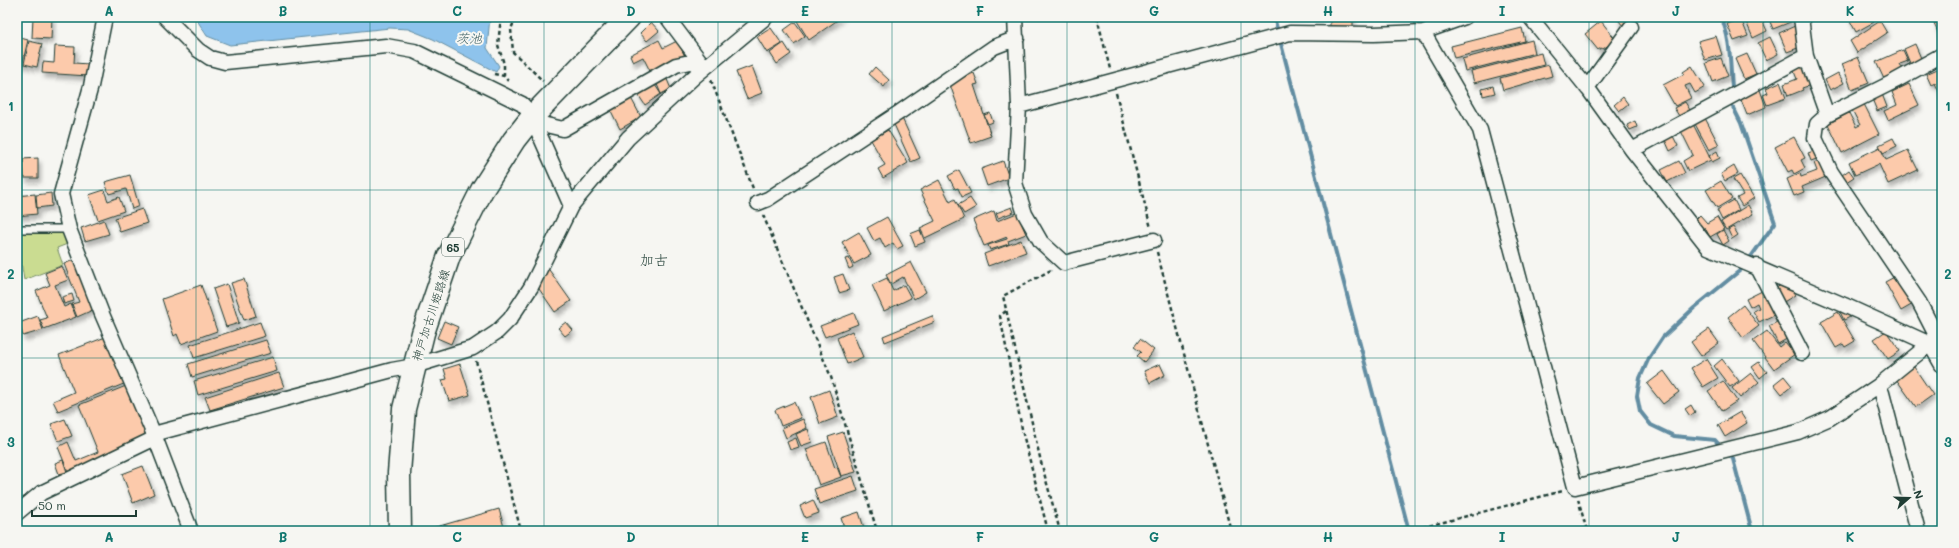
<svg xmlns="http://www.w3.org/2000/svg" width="1959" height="548" viewBox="0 0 1959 548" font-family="Mali,'Klee One',sans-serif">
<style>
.green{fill:#cadc91;stroke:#748c62}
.water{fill:#8ec3ec;stroke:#628da2}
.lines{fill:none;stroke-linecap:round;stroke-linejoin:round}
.stream{stroke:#628da2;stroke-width:4}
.building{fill:#fccaab;stroke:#1f3d34;filter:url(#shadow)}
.lane-casing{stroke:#1f3d34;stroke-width:10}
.street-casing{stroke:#1f3d34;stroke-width:17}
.primary-casing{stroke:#1f3d34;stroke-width:25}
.path{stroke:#1f3d34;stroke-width:2.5;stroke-dasharray:4 3;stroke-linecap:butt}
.lane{stroke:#f6f6f2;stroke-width:7}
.street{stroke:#f6f6f2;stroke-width:14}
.primary{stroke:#f6f6f2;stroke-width:22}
.grid{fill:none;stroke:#0f766e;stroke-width:1;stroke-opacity:0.55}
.labels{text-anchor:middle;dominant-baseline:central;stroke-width:4;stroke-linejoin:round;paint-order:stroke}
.shield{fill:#f6f6f2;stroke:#60746d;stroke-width:1}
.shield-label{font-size:11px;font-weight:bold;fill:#1f3d34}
.street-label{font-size:12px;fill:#1f3d34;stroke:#f6f6f2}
.water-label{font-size:13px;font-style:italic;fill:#3b5e62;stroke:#f6f6f2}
.quarter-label{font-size:14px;fill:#1f3d34;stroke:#f6f6f2}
.neatline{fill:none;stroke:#0f766e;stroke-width:1.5}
.grid-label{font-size:13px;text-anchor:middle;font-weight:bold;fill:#0f766e}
</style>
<defs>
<filter id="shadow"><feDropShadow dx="2.5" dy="4.5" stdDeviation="2" flood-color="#0004"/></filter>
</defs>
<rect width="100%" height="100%" fill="#f6f6f2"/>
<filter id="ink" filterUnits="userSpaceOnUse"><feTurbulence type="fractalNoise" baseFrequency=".025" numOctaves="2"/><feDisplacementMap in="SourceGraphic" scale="8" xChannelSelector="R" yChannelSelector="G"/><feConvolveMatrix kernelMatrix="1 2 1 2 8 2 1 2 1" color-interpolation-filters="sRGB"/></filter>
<g filter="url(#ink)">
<path class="green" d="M66,232L70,243L57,248L63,265L24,280L18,242L22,233Z"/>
<path class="water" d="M195,17H490L487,48L499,66L496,72L433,39L408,29L390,28L230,45L207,36Z"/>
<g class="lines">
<path class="stream" d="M1274,17L1409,531
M1721,17C1731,39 1730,64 1732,87
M1721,447L1715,440L1674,436L1651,425L1640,411L1637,396L1640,378L1649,358L1663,337L1694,308L1743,268L1775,223L1741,123L1733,107
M1728,453L1733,459L1752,531"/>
</g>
<path class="building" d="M33,17H52L51,39L32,38Z
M803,17H842L809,40L797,21Z
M1330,17H1353V30H1330Z
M1413,17H1422L1425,24L1416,27Z
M1616,17H1634L1623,26Z
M1744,17H1761L1767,31L1753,38Z
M1768,17H1791L1793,21L1773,29Z
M1848,17H1872L1874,22L1856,32Z
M1741,19L1748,36L1734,41L1727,24Z
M1601,21L1616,40L1603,49L1601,48L1598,50L1585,34Z
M1880,21L1887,33L1857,53L1850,41Z
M651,22L659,31L647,41L640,33Z
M795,22L805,36L794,44L784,30Z
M1938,22L1942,30V41L1934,24Z
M1795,26L1803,46L1787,52L1779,33Z
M771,28L782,44L767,53L757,37Z
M1522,28L1525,41L1454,58L1451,46Z
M1716,36L1722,55L1705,60L1698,41Z
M17,37L28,40L22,65L17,63Z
M1770,37L1778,54L1766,60L1758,43Z
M659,40L663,48L677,41L685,56L651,73L643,57L633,62L630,55Z
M1532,40L1535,53L1465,71L1462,59Z
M29,41L42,44L37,67L24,64Z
M784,43L791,54L777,64L770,53Z
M1915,44L1923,63L1912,68L1904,49Z
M55,46L75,47L74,63L89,64L88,76L42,73L43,62L54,63Z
M1903,50L1908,61L1900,64L1904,71L1884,79L1876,62Z
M1541,53L1544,65L1474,83L1471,71Z
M1747,54L1756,74L1744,79L1735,59Z
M1858,57L1869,83L1852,90L1842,64Z
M1721,58L1728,76L1713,82L1706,63Z
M1549,65L1552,76L1503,90L1500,78Z
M1803,65L1811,85L1802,88L1803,90L1788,96L1784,84L1797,79L1793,69Z
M752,66L762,93L747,99L736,72Z
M1692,66L1705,87L1695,93L1690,84L1685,86L1691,98L1675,106L1663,85L1684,74L1683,72Z
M875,67L889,80L884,87L869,74Z
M1942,67V95L1941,96L1935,83L1931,85L1926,74Z
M974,73L978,84L974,85L991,136L971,143L949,82Z
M1838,73L1844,83L1830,90L1825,80Z
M666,77L671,89L661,94L656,82Z
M653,82L661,94L645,105L637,93Z
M1780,82L1786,98L1767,105L1763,95L1768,93L1766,88Z
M1909,84L1919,105L1888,120L1884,111L1897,105L1892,92Z
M1493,86L1495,93L1483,96L1482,89Z
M1759,87L1766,107L1747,115L1739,95Z
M1882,94L1887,107L1877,111L1872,99Z
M1623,97L1628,104L1619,111L1614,105Z
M631,98L641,117L620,129L610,109Z
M1685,102L1690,110L1679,116L1674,108Z
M1864,104L1879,134L1842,153L1828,124L1849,113L1856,127L1860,125L1852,110Z
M990,113L993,122L988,124L984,115Z
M901,116L920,158L911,162L892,120Z
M1705,118L1719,145L1709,150L1695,124Z
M1635,121L1637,127L1630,130L1627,125Z
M1693,124L1711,160L1688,171L1683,161L1693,155L1681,131Z
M888,130L908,163L883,178L878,169L885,165L871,140Z
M1673,136L1678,146L1670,151L1665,140Z
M1794,137L1805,158L1801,160L1805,168L1794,174L1792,170L1788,172L1775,147Z
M1893,138L1897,146L1883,153L1879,145Z
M1880,147L1886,160L1908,150L1918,170L1888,184L1879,164L1855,175L1849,162Z
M1816,150L1819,158L1811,161L1808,153Z
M1717,151L1720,158L1712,162L1709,156Z
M38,158V178H24L23,159Z
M1821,160L1828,176L1802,187L1804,192L1794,196L1787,179L1800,173L1801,177L1817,171L1814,163Z
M1003,161L1009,178L987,186L981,169Z
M1679,161L1685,173L1667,182L1661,170Z
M1734,166L1738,174L1725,181L1721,174Z
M959,170L971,193L962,197L958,188L955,189L948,176Z
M1849,170L1854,177L1846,182L1842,175Z
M130,175L139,206L132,209L126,189L109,194L105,182Z
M1740,175L1754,198L1742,206L1737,198L1743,195L1733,179Z
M939,180L950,202L955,199L964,219L925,238L920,228L935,221L920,190Z
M1721,181L1732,199L1717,208L1706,190Z
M104,190L108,201L119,197L124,211L98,220L89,195Z
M51,193L52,206L37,208L36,195Z
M35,194L37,214L17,216V196Z
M970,198L976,207L964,214L958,205Z
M1734,200L1739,210L1722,220L1717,210Z
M1748,205L1753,214L1726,230L1721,222Z
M1012,207L1014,212L998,218L996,213Z
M142,209L147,223L120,232L115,218Z
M994,211L997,221L1017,213L1026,234L1008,241L1009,244L990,250L988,245L1007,239V237L984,246L973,220Z
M1700,215L1707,223L1717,217L1724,229L1710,237L1705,228L1703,230L1695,220Z
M887,217L903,246L897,249L893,243L885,248L880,238L874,241L867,228Z
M104,220L109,234L85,241L81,228Z
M1733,227L1738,235L1732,239L1728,230Z
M920,230L925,242L915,246L910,234Z
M1723,230L1729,241L1723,245L1717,234Z
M859,232L871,255L854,264L842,242Z
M1021,240L1026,252L988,266L984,254Z
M849,258L853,267L849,269L845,259Z
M76,259L95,309L77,317L72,304L79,302L64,264Z
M911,262L926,292L914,299L903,277L891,284L886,275Z
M62,266L68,280L55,285L64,307L71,304L76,317L44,329L40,320L47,318L36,291L50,285L45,273Z
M547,267L571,301L555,312L537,286Z
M843,274L849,290L839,293L834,277Z
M1898,275L1913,304L1901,311L1885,282Z
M887,278L893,291L904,285L911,298L884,311L872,285Z
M244,279L256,316L244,320L231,283Z
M1787,281L1795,295L1782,303L1773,290Z
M227,284L239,323L226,327L213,289Z
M201,285L217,331L181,344L177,334L174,336L162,299Z
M1766,289L1778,313L1759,322L1753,311L1759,308L1757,303L1750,307L1746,299Z
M72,294L74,301L64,304L62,297Z
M1743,305L1759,326L1743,338L1728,317Z
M1843,310H1847L1850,317L1844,320L1840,312Z
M1838,312L1855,341L1845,347L1843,344L1836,348L1821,322Z
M854,313L858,324L825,337L820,326Z
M38,316L43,330L23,336L19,323Z
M932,316L935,322L885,342L883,336Z
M1781,320L1790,337L1778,344L1769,326Z
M444,321L458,327L451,344L437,338Z
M260,322L265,336L194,358L190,345Z
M566,322L573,330L565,336L558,328Z
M1709,329L1719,343L1701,356L1691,342Z
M852,331L863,357L847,364L837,338Z
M1767,331L1779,347L1785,342L1795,354L1774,369L1753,341Z
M1886,331L1900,351L1888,359L1874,339Z
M108,336L126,383L58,411L53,401L74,392L59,355Z
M1140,339L1154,350L1144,362L1137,356L1141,352L1134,347Z
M266,340L271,353L192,377L188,364Z
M273,357L277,371L198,395L194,381Z
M1706,359L1718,378L1703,387L1691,368Z
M1722,359L1739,381L1730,387L1714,366Z
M1759,362L1767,372L1760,378L1752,367Z
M460,364L470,395L449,401L442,380L447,379L444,369Z
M1160,364L1165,375L1150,383L1144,371Z
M1914,367L1933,395L1916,407L1896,379Z
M1664,371L1679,392L1663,404L1647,384Z
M279,373L284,387L210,410L205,397Z
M1751,373L1759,382L1740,398L1732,388Z
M1784,376L1792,386L1782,394L1774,384Z
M1723,381L1737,401L1722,411L1708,391Z
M126,386L147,438L69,474L58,447L68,442L76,461L98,452L79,405Z
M829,390L838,417L820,424L811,397Z
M794,402L801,418L781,426L775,410Z
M1691,405L1695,412L1690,416L1685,409Z
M1740,412L1747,423L1725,437L1718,425Z
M65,419L72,436L58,441L51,424Z
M803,419L807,428L786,438L782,428Z
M808,429L812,442L801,446L796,434Z
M843,432L856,472L841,476L828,437Z
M796,438L799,447L790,450L787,442Z
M826,442L835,468L837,467L841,477L819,485L806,449Z
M63,460L67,472L59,474L55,463Z
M143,466L154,494L133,503L122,474Z
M853,476L858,491L819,504L814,489Z
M813,500L819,513L805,518L800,506Z
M499,509L505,531H422Z
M859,512L865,531H845L841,518Z"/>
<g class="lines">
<g class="lane-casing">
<path id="lane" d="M17,229H69"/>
</g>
<g class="street-casing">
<path id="street" d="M105,17L91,86L61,194L69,229L102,314L155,437L191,531
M165,17L198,50L210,58L225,62L386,46L414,51L522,104L533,116L534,122L571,206
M667,17L703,65
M1015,17L1019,106L1015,183L1025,214L1041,242L1064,263L1154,240
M1530,17L1589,90L1632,150L1708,247L1844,305L1930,344L1942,365
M1801,17L1806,56L1827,115
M1423,32L1465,17
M1587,88L1631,27
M1019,106L1290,33L1374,34L1423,32L1480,130L1575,487L1798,432L1830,418L1878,386L1942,334
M534,122L563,129L676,65L699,60
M1632,150L1806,56
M758,203L768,199L900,112L994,47L1017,38
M1757,266L1802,353
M1937,337L1919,302L1831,172L1815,138L1817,124L1827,115L1895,81L1942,55
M1878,386L1882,393L1918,531
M17,513L41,493L149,441L161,432L392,370L414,366L473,348L497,332L510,319L531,287L571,206L628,138L695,76L766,17"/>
</g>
<g class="primary-casing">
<path id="primary" d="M400,531L399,473L404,409L423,333L449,256L482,190L514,140L533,116L629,17"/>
</g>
<path class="path" d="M501,17L498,45L504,64V75
M516,17L511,29L513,52L543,81
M1097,17L1110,69
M494,74L504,76L508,81
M711,80L754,191
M1116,93L1151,228
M763,215L831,377L877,531
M1157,252L1231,531
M1051,270L1003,296L1041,462L1060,531
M1006,311L1000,316L1023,434L1048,531
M476,361L521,531
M1578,499L1587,531
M1409,531L1563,491"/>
<use href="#lane" class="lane"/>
<use href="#street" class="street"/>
<use href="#primary" class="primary"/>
</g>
</g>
<path class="grid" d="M196,17V531M370,17V531M544,17V531M718,17V531M892,17V531M1067,17V531M1241,17V531M1415,17V531M1589,17V531M1763,17V531M17,190H1942M17,358H1942"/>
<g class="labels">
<rect class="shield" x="442" y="238" width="22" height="18" rx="3"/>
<g class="shield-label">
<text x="453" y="247">65</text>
</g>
<g class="street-label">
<text transform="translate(430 315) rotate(-72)">神戸加古川姫路線</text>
</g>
<g class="water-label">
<text x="469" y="37">茨池</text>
</g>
<g class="quarter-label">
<text x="654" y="259">加古</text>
</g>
</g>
<rect width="1959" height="548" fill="none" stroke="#f6f6f2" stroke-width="44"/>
<g transform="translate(1909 498) rotate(70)" stroke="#f6f6f2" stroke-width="3" paint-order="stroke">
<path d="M0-3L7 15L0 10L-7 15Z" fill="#1f3d34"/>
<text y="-6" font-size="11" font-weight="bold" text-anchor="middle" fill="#1f3d34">N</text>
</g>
<path d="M32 510v6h104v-6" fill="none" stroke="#1f3d34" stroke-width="2"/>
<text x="38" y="510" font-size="12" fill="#1f3d34" stroke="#f6f6f2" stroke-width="3" paint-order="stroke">50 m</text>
<rect x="22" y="22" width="1915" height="504" class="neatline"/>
<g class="grid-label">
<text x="109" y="16">A</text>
<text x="283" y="16">B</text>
<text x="457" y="16">C</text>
<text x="631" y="16">D</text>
<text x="805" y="16">E</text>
<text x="980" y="16">F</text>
<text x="1154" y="16">G</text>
<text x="1328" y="16">H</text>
<text x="1502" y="16">I</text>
<text x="1676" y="16">J</text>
<text x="1850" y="16">K</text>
<text x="11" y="111">1</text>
<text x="1948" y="111">1</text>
<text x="11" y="279">2</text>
<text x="1948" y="279">2</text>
<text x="11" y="447">3</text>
<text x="1948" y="447">3</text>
<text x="109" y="542">A</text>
<text x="283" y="542">B</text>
<text x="457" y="542">C</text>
<text x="631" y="542">D</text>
<text x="805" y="542">E</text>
<text x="980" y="542">F</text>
<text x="1154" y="542">G</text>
<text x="1328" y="542">H</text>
<text x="1502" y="542">I</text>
<text x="1676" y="542">J</text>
<text x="1850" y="542">K</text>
</g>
</svg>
